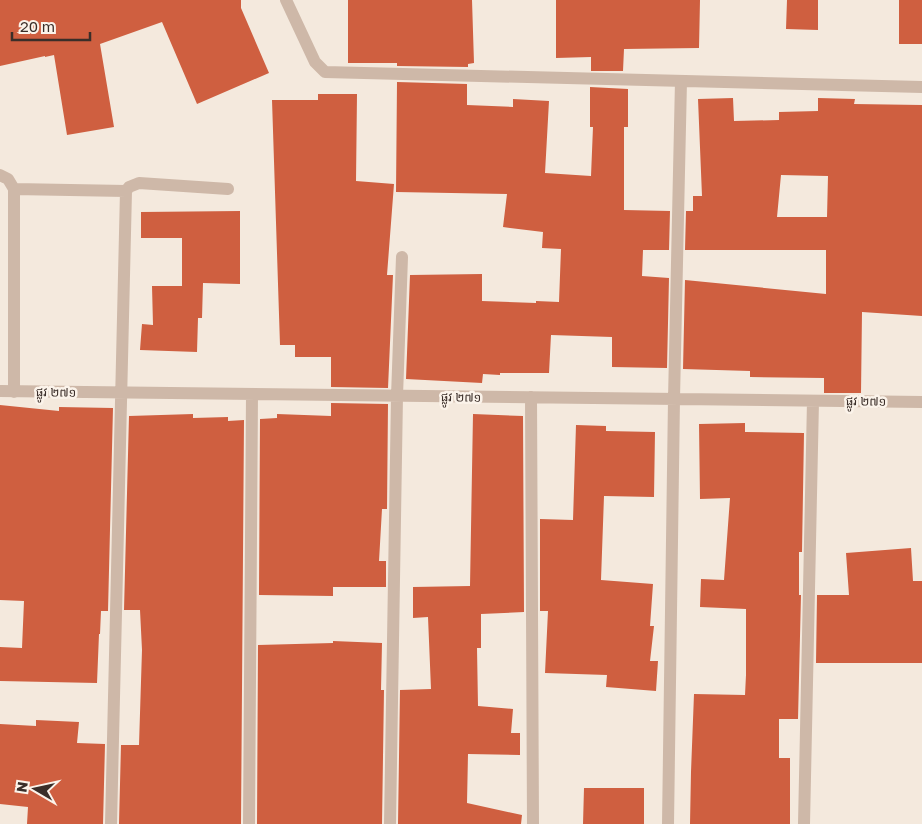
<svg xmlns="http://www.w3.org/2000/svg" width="922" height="824" viewBox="0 0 922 824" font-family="'Golos Text','Noto Sans Khmer',sans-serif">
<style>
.building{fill:#cf5f40;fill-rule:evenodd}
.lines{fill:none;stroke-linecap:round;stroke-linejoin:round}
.minor{stroke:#ceb8a8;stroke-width:12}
.labels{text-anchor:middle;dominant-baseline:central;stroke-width:5;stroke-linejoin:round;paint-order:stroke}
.street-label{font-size:12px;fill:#3a2e29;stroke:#fbf3ea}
</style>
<rect width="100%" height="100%" fill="#f4e9dd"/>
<path class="building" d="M0,0H241V8L269,73L197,104L162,22L100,44L114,127L67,135L54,55L45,57V56L0,66Z
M348,0H472L474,63L468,64V67L397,66V63H348Z
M556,0H700L699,48L624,49L623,71H591V57L556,58Z
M787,0H818V30L786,29Z
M899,0H922V44H899Z
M397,82L467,84V105L513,107V99L549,101L545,173L591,176L593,127H590V87L628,89V127H624V210L670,211L669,250H643L642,276L669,278L667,368L612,367V337L551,335L549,373H500V375L483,374L482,383L406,379L410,275L482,274V301L536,303V301L559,302L561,249L542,248L543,232L503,227L507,194L396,192Z
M318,94H357L356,181L394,184L387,275H393L388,388L331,387V357H295V345H280L272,100H318Z
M733,98L734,121L779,120V112L818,111V98L855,99L854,104L922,105V316L862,312L861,393H824V378L750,377V371L683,369L685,280L826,294V250H685L686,211H693V196H702L698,99ZM781,175L828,176L827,217H777Z
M240,211V284L203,283L202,318H198L197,352L140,350L142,324L153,325L152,286H182V238H141V212Z
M331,403L388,404L387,509H382L379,561H386V587H333V596L259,595L260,419L277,418V414L331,416Z
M0,405L59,411V407L113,408L108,611H101L100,634H99L97,683L0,681V647L22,648L24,601L0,600Z
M193,414V418L228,417V421L244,420L241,824H119L121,745H139L142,650L140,610H124L129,416Z
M473,414L523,416L524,612L481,614V648H477L478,706L513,709L511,733H520V755L468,754L467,803L522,815L521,824H398L400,690L431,689L428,617L413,618V587L470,586Z
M745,423V432L804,433L802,552H799V595H801L798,719H779V758H790V824H690L691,772L694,694L745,695L746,675V609L700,607L701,579L724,580L730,498L700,499L699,424Z
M576,425L606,426V431L655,432L654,497L604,496L601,580L653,584L650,626H654L650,661H658L656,691L606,687L607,675L545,673L548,611H540V519L573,520Z
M911,548L913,581H922V663H816L817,595H849L846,553Z
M333,641L382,643L381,690H384L382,824H257L258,645L333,643Z
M36,720L79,722L77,743L105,744L103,824H27L28,807L0,804V724L36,726Z
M584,788H644V824H583Z"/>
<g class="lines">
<path class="minor" d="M286,0L315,62L325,72L922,87
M0,175L8,179L14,189V392
M14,189L126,191
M0,391L922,402
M531,397L533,824
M111,824L126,191L129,187L139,183L228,189
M249,824L252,394
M390,824L397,396L402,257
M668,824L674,399L681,81
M804,824L813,401"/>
</g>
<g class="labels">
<g class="street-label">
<text transform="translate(56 392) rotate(1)">ផ្លូវ ២៧១</text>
<text transform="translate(461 397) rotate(1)">ផ្លូវ ២៧១</text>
<text transform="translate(866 401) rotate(1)">ផ្លូវ ២៧១</text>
</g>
</g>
<g transform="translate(35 789) rotate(279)" stroke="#fbf3ea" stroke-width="4" paint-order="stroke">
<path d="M0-4L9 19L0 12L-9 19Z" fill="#3a2e29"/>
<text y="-8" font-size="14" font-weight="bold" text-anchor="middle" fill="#3a2e29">N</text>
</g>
<path d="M12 32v8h78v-8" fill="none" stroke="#3a2e29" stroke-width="2.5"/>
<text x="20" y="32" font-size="15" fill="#3a2e29" stroke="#fbf3ea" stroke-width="4" paint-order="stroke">20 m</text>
</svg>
